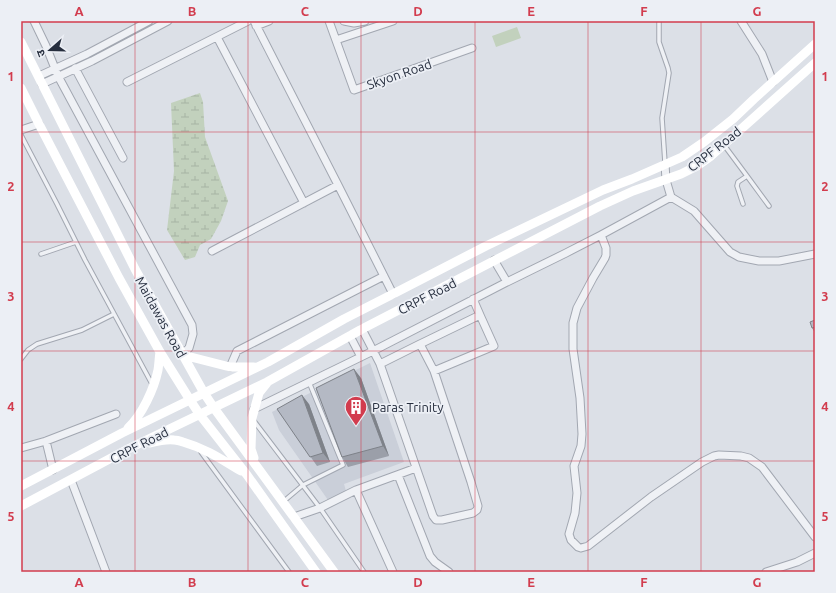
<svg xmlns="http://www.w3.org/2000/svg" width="836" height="593" viewBox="0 0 836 593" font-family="Ubuntu,'Noto Sans Devanagari',sans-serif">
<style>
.built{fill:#cacfd9}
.wetland{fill:url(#wetland-marsh)}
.garden{fill:#c2d1bd}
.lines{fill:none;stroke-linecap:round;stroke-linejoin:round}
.lane-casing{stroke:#a2a7b1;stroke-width:5.5}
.street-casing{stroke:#a2a7b1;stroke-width:9}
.lane{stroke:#eff1f5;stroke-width:3.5}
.street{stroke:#eff1f5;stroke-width:7}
.secondary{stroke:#fff;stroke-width:9}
.wall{fill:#9b9fa9}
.shaded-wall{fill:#7e8289}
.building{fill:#b4b9c4;stroke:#7e8289}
.grid{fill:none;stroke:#d23c4e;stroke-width:1;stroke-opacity:0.55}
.labels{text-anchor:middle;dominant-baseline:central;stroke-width:3.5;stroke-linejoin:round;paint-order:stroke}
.street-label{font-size:13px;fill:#262e3e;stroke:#eceff5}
.poi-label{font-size:13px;fill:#262e3e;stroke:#eceff5;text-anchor:start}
.neatline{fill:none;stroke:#d23c4e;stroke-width:1.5}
.grid-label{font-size:13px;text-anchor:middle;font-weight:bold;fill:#d23c4e}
</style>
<defs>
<pattern id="wetland-marsh" width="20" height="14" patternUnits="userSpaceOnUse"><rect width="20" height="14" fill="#c2d1bd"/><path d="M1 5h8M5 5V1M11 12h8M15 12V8" fill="none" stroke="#a7b4a4"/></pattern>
</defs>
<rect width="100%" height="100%" fill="#dce0e7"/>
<path class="built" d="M370,363L404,462L344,484L346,491L328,500L279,430L272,412Z"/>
<path class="wetland" d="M200,93L203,102L205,137L228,201L221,221L211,239L200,245L195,257L185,260L167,230L174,171L171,103Z"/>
<path class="garden" d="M517,27L521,38L496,47L492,36Z"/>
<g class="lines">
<g class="lane-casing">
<path id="lane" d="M659,21V42L668,68L669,73L662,118L665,163
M21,135L57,204L85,260L152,384
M724,145L747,176L738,182L737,186L743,204
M747,176L769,206
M41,254L76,242
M21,359L28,350L37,344L82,330L114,314
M254,421L320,508L364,572
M201,452L289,572
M284,501L303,485L343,465L309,382"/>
</g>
<g class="street-casing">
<path id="street" d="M34,21L46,46L58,76L192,325L193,334L189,348L182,354
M254,21L338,185L393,294
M329,21L354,90L472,48
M344,21L354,23L365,21
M741,21L762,54L773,82
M256,26L269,21
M217,37L304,203
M336,40L393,21
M75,68L123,158
M39,76L87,54L149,21
M127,82L248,21
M42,84L92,61L168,21
M21,130L39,124
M665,164L666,180L671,197L694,211L730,252L739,257L759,261H779L815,254
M601,235L671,197
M212,251L338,185
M494,260L507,282L566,253L601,235L606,248V255L605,258L593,278L577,308L573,323V349L580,398L582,434L581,446L574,466L577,493L575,513L569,534L571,540L578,547L581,548L588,546L651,497L702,462L714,456L719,455L741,456L749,458L762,467L815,537
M473,299L480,315
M362,329L380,364L433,516L436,520H442L473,513L477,510L478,506L471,482L434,371L420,344L380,364
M350,336L361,357
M420,344L480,315L494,346L434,371
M230,367L237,351L384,276
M254,409L373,351L507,282
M46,441L53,470
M21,448L46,441L116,414
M398,475L430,556L435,562L449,572
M71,480L106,572
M356,490L393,572
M294,517L320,508L356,490L416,468
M766,572L797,562L815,553"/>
</g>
<use href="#lane" class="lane"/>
<use href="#street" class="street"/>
<path class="secondary" d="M21,42L135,269L204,393L214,408L334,572
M21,88L39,124L119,278L160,352L190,400L200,415L247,475L316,572
M183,355L230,367H254
M128,428C142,415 154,389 158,370C159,364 159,358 160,352
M150,443C158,441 166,439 174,440C177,440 180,441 183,442C207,449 221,459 241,471
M254,458L251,449L252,418L259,393L267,383
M21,486L122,433L268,362L344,319L393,294L486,246L603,190L632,179L682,157L704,142L733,119L754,99L815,44
M21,506L130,448L267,382L362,329L600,206L633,191L681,174L697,166L711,156L815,63"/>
</g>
<path class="wall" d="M815,320V333L812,328Z
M361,378L389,456L348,467L342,457Z
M309,404L330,462L317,466L277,409Z"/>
<path class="shaded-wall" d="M354,369L361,378L389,456L383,446Z
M302,395L309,404L330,462L323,453Z"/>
<path class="building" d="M815,320V327L812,328L810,322Z
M354,369L383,446L342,457L316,388Z
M302,395L323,453L310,457L277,409Z"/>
<path class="grid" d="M135,21V572M248,21V572M361,21V572M475,21V572M588,21V572M701,21V572M21,132H815M21,242H815M21,351H815M21,461H815"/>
<defs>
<g id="building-pin" transform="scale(1.15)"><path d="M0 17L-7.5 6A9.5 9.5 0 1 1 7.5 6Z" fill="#d23c4e" stroke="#eceff5"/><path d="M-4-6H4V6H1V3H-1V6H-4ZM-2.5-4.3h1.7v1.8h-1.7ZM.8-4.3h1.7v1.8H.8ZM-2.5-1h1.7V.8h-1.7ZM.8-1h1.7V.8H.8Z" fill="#fff"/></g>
</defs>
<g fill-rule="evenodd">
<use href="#building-pin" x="356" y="407"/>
</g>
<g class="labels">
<g class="street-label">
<text transform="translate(399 74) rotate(-19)">Skyon Road</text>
<text transform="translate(714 149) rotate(-38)">CRPF Road</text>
<text transform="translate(427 296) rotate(-27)">CRPF Road</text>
<text transform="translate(161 317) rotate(61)">Maidawas Road</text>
<text transform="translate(139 445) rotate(-27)">CRPF Road</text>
</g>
<g class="poi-label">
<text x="372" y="407">Paras Trinity</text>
</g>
</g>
<rect width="836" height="593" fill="none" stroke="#eceff5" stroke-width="44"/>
<g transform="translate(50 50) rotate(250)" stroke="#eceff5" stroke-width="3" paint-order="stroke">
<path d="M0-3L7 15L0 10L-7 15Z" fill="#262e3e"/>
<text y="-6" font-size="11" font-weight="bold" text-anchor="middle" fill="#262e3e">उ</text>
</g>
<rect x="22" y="22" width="792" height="549" class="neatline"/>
<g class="grid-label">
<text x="79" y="16">A</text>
<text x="192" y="16">B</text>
<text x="305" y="16">C</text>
<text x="418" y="16">D</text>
<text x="531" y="16">E</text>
<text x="644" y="16">F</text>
<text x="757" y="16">G</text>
<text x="11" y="81">1</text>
<text x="825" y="81">1</text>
<text x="11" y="191">2</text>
<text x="825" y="191">2</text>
<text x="11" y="301">3</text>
<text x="825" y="301">3</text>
<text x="11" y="411">4</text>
<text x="825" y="411">4</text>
<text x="11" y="521">5</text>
<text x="825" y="521">5</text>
<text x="79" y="587">A</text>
<text x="192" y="587">B</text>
<text x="305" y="587">C</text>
<text x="418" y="587">D</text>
<text x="531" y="587">E</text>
<text x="644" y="587">F</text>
<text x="757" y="587">G</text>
</g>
</svg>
